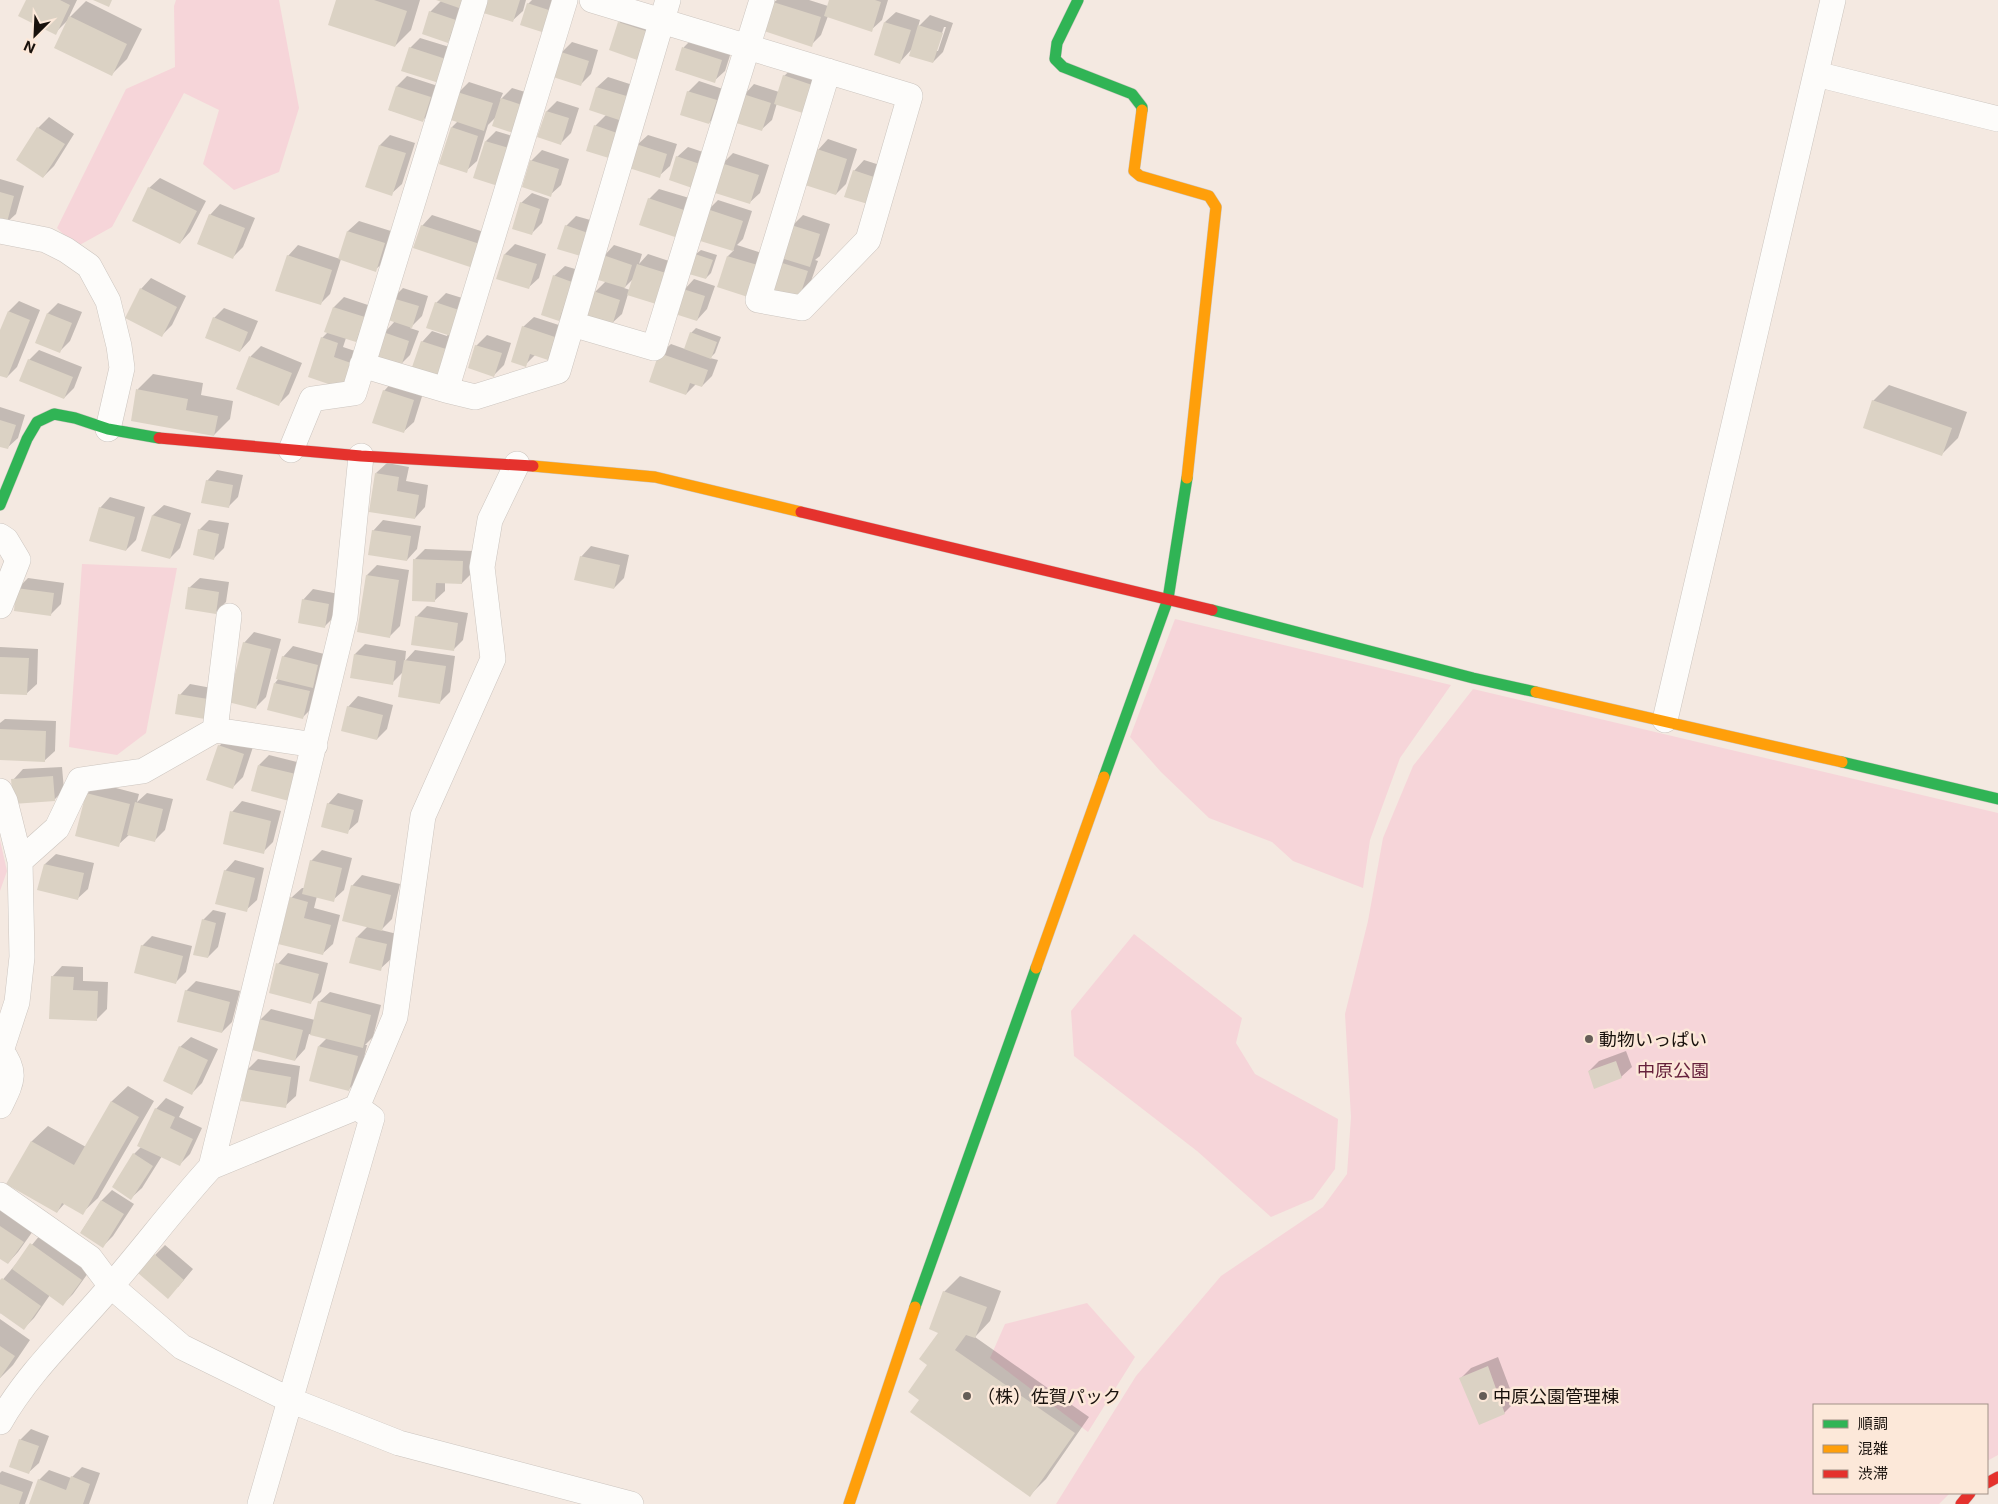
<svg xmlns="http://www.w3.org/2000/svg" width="1998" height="1504" viewBox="0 0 1998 1504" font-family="Inter,'Noto Sans JP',sans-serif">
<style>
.green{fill:#f6d5d9}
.shadow{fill:#0003;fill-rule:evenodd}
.building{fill:#dbd2c4}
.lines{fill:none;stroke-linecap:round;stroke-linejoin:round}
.street-casing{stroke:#ccc5bf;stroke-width:26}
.fast-casing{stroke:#ccc5bf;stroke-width:12}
.slow-casing{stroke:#ccc5bf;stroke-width:12}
.jam-casing{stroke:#ccc5bf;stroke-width:12}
.street{stroke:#fdfcfa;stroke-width:25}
.fast{stroke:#30b455;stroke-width:11}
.slow{stroke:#ff9f0a;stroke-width:11}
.jam{stroke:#e5322d;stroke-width:11}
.poi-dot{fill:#655d57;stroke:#fce8d9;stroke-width:2}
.labels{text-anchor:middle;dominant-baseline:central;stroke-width:5;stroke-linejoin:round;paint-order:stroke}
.poi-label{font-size:18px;fill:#18110c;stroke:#fce8d9;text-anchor:start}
.park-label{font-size:18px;fill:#66223c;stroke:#fce8d9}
</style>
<rect width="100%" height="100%" fill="#f4e9e1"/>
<path class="green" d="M176,0H279L299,108L279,172L234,190L203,164L219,110L184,93L112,227L76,247L57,228L126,89L175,67L174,6Z
M82,564L177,568L146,733L117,755L69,747Z
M1175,619L1451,685L1400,758L1370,840L1363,888L1293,861L1272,842L1209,818L1161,772L1130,737Z
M1473,689L1998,813V1455L1987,1461V1405H1814V1493H1950L1939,1504H1056L1136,1376L1221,1276L1323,1207L1347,1174L1351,1117L1345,1014L1368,921L1383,838L1413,766Z
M0,840L7,871L0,891Z
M1134,934L1242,1018L1236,1043L1255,1074L1338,1119L1335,1169L1313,1199L1271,1217L1197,1151L1074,1056L1071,1011Z
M1087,1303L1135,1357L1088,1432L990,1358L1005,1324Z"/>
<path class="shadow" d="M28,0H77L68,19L86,1L142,29L127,59L111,75L68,20L55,33Z
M337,0H420L411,30L395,46Z
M439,0H465L458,7L465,9L458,31L448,41L430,12L441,1Z
M486,0H526L523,11L512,21Z
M532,0H559L555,21L528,4Z
M777,0H809L828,6L830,0H888L882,20L871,30L828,16L821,35L811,45L765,30L774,2Z
M896,12L920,20L918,27L930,15L953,23L943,52L933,62L911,50L900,62L885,22ZM944,27H946L938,51H936Z
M629,13L659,22L650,49L619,23Z
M694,37L732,49L725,71L714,81L676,70L684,47Z
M420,38L456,49L438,82L410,48Z
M572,42L598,50L591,74L580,85L562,52Z
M795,66L825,75L816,102L777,103L772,120L761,130L744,95L754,84L779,92L784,76Z
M407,76L441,87L433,110L423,120L389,110L397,86Z
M608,77L639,87L622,147L595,126L606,115L590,109L597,87Z
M699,81L726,90L719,112L709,123L688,92Z
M469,82L503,93L500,100L512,88L535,95L526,122L496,117L488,125L477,161L466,171L452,127L458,121V93Z
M557,101L579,108L571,133L560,144L539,136L547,111Z
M49,117L74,134L54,166L43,177L18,160L38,128Z
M496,131L519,138L497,184L486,141Z
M390,135L415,143L402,184L391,194L380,145Z
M648,135L677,144L670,166L659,176L637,145Z
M828,139L857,149L846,184L836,194L818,150Z
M688,147L712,155L705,177L677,157Z
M542,150L569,159L561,185L550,195L531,161Z
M733,153L769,165L760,193L749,203L722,164Z
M864,160L886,167L878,193L854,171Z
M160,178L206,201L190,232L180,243L149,188Z
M0,179L24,186L16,214L5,224L0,223Z
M659,189L696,200L678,236L649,199Z
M532,193L549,199L542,223L531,234L521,203Z
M718,200L752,211L743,239L737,245L771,256L719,286L728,256L734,250L699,239L708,210Z
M220,204L255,218L243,247L233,257L210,215Z
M432,215L490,234L483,256L422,226Z
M803,215L830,224L820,256L815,260L818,261L809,287L799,297L781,263L785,258L792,226Z
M576,216L601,223L583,256L566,226Z
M359,221L394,232L386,260L375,270L341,259L330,294L320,304L288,256L298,245L340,259L348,231Z
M515,244L546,254L539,278L528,288L498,278L505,254Z
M614,245L642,254L639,264L648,254L675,263L666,292L628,294L622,314L611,324L595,292L606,281L604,256ZM634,278L630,290L624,288Z
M701,250L717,255L711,273L706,278L696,254Z
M565,266L582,271L569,309L559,320L554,276Z
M151,278L186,296L172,325L162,335L141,289Z
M694,279L715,286L707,309L697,320L684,290Z
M403,288L428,296L422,316L410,328L419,331L410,355L400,365L384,333L395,321L393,298Z
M446,293L472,301L437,377L422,342L432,331L447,336L448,334L436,303Z
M344,297L374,307L366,331L356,341L346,338L343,347L361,353L343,387L322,338L328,332L334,307Z
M19,301L40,310L17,367L7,377L0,374V333L9,311Z
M58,303L82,312L70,341L60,351L36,342L48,313Z
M224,308L258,321L250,340L240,351L214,318Z
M534,317L565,327L558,348L548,358L536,354L525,365L523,327Z
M696,328L721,337L715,353L710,358L718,360L712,376L702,386L696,384L686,394L660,354L671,344L685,349L691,333Z
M487,335L511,343L504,365L494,375L476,346Z
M261,346L302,363L289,394L279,404L238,388L251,356Z
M39,350L82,367L74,388L64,398L29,360Z
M153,374L203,383L201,395L233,401L230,419L214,435L132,420L138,389Z
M394,380L424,390L414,422L403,432L384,391Z
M1889,385L1967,412L1958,438L1942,454L1873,401Z
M0,407L25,415L18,438L7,448L0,446Z
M387,463L409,467L406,481L428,485L425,507L415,518L376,473Z
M217,470L243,475L238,497L228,507L207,481Z
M110,497L145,507L136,540L126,550L100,508Z
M164,505L191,513L180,548L170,558L143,550L153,515Z
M209,520L229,523L224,548L214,558L199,530Z
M383,520L421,526L417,549L407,560L373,531Z
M591,546L629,555L624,578L614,588L581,557Z
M425,549L473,551L472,573L462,583L445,582V591L434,601L415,559Z
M377,565L409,570L400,626L390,636L367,575Z
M28,578L64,583L61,604L51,614L18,588Z
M200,578L229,582L226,602L216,612L189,588Z
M313,589L339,594L335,616L325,626L303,600Z
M427,606L468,613L463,640L453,650L416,617Z
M254,632L281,639L266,697L256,707L244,643Z
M365,644L406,651L405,661L415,650L455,656L450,692L439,703L403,672L392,683L351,677L355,654Z
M293,646L328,655L313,707L302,718L275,683L279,678L283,657Z
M0,647L38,649L37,684L26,694L0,693Z
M190,684L217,689L214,708L180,695Z
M358,696L393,705L387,729L377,739L348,707Z
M5,719L56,721L55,751L44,761L0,759V723Z
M230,736L254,744L243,777L232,788L219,746Z
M269,755L305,764L289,799L259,765Z
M62,767L64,790L54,800L13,780L23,769Z
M97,783L139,794L137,802L147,793L173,799L165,830L155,840L130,834L118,845L87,794Z
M338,793L363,800L358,822L347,832L328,804Z
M242,801L281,811L273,842L263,852L232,812Z
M322,850L352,858L344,890L333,900L317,896L314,908L340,915L333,944L322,954L291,898L302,888H305L311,861Z
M56,854L94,863L88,889L77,899L39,889L45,864Z
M235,860L264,868L257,900L246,910L225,871Z
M362,875L400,884L392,919L381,930L397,934L391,959L380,969L357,937L368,926L352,886Z
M213,910L226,913L218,947L208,957L203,920Z
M152,936L192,946L186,972L176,982L142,946Z
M288,953L328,963L321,992L311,1002L278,964Z
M62,966L83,967V981L108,982L107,1009L96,1020L52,977Z
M196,981L240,991L232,1022L222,1032L186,991Z
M330,992L381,1005L373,1037L365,1045H367L359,1079L348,1090L319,1046L327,1038L309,1034L305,1049L295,1060L260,1020L271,1009L315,1020L319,1002Z
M191,1037L218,1049L202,1083L192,1093L180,1047Z
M1626,1051L1632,1067L1621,1077L1589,1071L1599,1061Z
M258,1059L300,1066L296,1096L285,1106L247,1070Z
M128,1086L154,1101L98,1198L82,1213L65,1203L57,1212L8,1183L32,1141L48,1126L86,1147L112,1101Z
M166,1098L184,1107L179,1117L202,1128L190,1154L180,1164L162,1156L142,1188L131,1198L134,1154L142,1146L156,1109Z
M112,1190L134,1204L113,1236L103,1246L81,1232L102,1200Z
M0,1209L33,1231L18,1252L8,1263L0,1257Z
M41,1234L91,1269L73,1294L63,1304L50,1295L34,1318L24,1328L1,1312L0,1314V1283Z
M165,1245L193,1269L178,1287L155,1255Z
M960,1276L1001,1291L990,1321L975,1337L1089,1417L1046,1479L1030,1495L921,1400L929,1364L940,1332L944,1292Z
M0,1319L30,1340L13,1365L0,1378Z
M1498,1357L1515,1402L1504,1413L1461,1378L1471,1368Z
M31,1429L49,1436L39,1463L28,1473L20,1440Z
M82,1467L100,1473L89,1504H34L39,1480L49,1470L71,1478Z
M2,1471L33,1482L25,1504H0V1473Z"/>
<path class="building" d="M26,0H60L70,5L56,35L18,16Z
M93,0H112L109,7Z
M336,0H374L407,11L395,47L328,25Z
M436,0H462L459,8Z
M484,0H520L513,22L480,12Z
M829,0H875L881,2L872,32L824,16Z
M773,2L821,17L812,47L764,31Z
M527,3L552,11L545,33L520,25Z
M429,11L456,20L448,43L422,34Z
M69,16L127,44L112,76L54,48Z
M618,22L649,32L640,61L609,50Z
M884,22L911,30L900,64L874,55Z
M918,25L943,33L933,63L909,56Z
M409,47L446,59L439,83L401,71Z
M682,47L722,60L715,83L675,70Z
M561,52L589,61L581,86L553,77Z
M783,75L815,86L806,114L774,104Z
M396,86L431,97L423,122L388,110Z
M596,87L630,97L622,121L589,110Z
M687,91L717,100L709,124L680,115Z
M457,92L493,103L484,131L448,119Z
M743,94L771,103L762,131L733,122Z
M501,98L525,106L516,134L492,126Z
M546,111L569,118L561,145L537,137Z
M594,125L620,134L612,159L586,151Z
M37,127L65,144L43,178L16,160Z
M451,127L478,136L467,173L439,164Z
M485,141L509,148L498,186L473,178Z
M636,144L667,154L660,178L629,168Z
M379,145L406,153L392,196L365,187Z
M817,149L847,159L836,195L805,185Z
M676,156L703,165L695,189L669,180Z
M530,160L559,169L551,197L522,187Z
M721,163L759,175L750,204L712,192Z
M853,170L877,178L868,204L844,197Z
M148,187L197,211L180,244L132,221Z
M0,192L14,196L6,226L0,224Z
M648,198L687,211L678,238L639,225Z
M520,202L540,209L532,235L512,229Z
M707,209L743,221L733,251L697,240Z
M209,214L245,228L233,259L197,244Z
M421,225L480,244L473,268L413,248Z
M565,225L591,234L584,257L557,249Z
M791,225L820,234L810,267L781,258Z
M347,231L385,243L376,272L338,259Z
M504,254L537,264L529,289L496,279Z
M695,254L713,260L706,279L689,274Z
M287,255L332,270L321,305L275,291Z
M603,255L632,265L625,288L595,279Z
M727,256L761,266L751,298L717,287Z
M779,262L808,271L799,299L771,289Z
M637,264L666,273L656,304L627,295Z
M553,275L572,282L559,321L541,315Z
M140,288L177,307L162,337L125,318Z
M683,289L705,296L697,321L675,314Z
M593,291L620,300L612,326L585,317Z
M392,298L419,306L412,328L385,319Z
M435,302L462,311L454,337L426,328Z
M333,307L365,317L356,342L324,332Z
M8,311L30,320L7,378L0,376V330Z
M47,313L72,323L60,353L35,343Z
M213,317L248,332L240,352L205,338Z
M522,326L555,337L548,360L530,354L526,367L511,362Z
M383,332L409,341L401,367L374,358Z
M690,332L717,342L711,359L684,349Z
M321,337L338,343L334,357L351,363L343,389L308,377Z
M421,341L446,349L437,378L411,370Z
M475,345L502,353L494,377L468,368Z
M659,353L708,370L702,387L690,383L686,395L649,382Z
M249,356L292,373L279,406L236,389Z
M28,359L73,377L64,399L19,381Z
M136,389L188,399L186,410L218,416L214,436L131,421Z
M383,390L414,400L404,433L372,423Z
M1872,400L1952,428L1942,456L1863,428Z
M0,420L16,425L8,449L0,447Z
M375,473L399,477L397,491L419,495L415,519L369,512Z
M206,480L233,485L229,508L201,503Z
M99,507L135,517L126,551L89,541Z
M152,515L181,524L170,559L141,551Z
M198,529L219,534L214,560L193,555Z
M372,530L411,536L407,561L368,555Z
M580,556L620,565L614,589L574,580Z
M413,559L463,561L462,584L436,583L435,602L412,601Z
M366,575L399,580L390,638L357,632Z
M188,587L219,592L216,614L185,609Z
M16,588L54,593L51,616L14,611Z
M302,599L329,604L325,628L298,623Z
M415,616L458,623L454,651L411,645Z
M243,642L271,649L256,709L228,702Z
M354,654L396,661L393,685L350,678Z
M282,656L318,665L313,688L276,679Z
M0,657L29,658L27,695L0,694Z
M404,660L446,666L440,704L398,697Z
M274,683L310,691L303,719L267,710Z
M178,694L208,699L205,719L175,714Z
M347,706L383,715L377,740L341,731Z
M0,729L46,731L45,762L0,760Z
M218,745L244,754L233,789L206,780Z
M258,765L296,774L289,801L251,791Z
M53,776L55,801L13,804L11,779Z
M86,793L130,804L119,847L75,836Z
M135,802L163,809L155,842L127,835Z
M327,803L354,810L348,834L321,827Z
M230,811L271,821L264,854L223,844Z
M310,860L342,868L334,902L302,894Z
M44,864L84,873L78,900L37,890Z
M224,870L255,878L247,912L215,904Z
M351,885L391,895L382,931L342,921Z
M290,897L308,902L304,918L331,925L323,955L278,944Z
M202,919L216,923L208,958L193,955Z
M356,937L387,944L381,971L349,963Z
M141,945L183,956L176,984L134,973Z
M276,963L319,974L311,1004L269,993Z
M51,976L74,977L73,990L98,991L97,1021L49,1019Z
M185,990L230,1002L222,1033L177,1022Z
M318,1001L371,1015L363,1048L310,1035Z
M259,1019L303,1030L295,1061L252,1050Z
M179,1046L208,1060L192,1095L163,1081Z
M318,1046L358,1056L349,1091L309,1081Z
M1616,1061L1622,1078L1594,1089L1588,1071Z
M246,1069L291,1077L286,1108L241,1101Z
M111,1101L139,1117L83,1215L62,1203L57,1213L6,1184L31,1141L74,1165Z
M155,1108L175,1117L170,1128L193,1139L180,1166L137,1146Z
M133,1153L153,1166L131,1200L112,1187Z
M101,1200L124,1214L103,1248L80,1233Z
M0,1226L24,1242L8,1264L0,1259Z
M30,1243L82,1280L63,1306L12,1269Z
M154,1254L184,1280L168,1299L138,1273Z
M2,1278L41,1306L24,1330L0,1313V1280Z
M943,1291L987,1307L975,1338L966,1335L955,1350L1075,1433L1030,1497L910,1412L919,1400L908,1392L927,1365L919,1359L938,1333L929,1329Z
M0,1346L15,1356L0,1378Z
M1488,1366L1505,1414L1479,1425L1459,1378Z
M19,1439L39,1446L29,1474L9,1467Z
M71,1476L90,1484L83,1504H29L38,1479L66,1490Z
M0,1484L23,1492L19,1504H0Z"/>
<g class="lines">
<g class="street-casing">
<path id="street" d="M592,0L910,96L868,240L802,308L758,300L828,71
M1816,74L1998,119
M0,231L46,240L66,250L89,266L108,301L119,346L122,368L108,429
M572,324L654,348L762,0
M362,365L446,390L565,0
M446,390L475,397L558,371L668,0
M291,450L312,399L354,393L475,0
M0,536L6,540L18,560L0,606
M1665,720L1833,0
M215,730L229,616
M0,791L5,801L20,861L22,957L17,1002L1,1051C18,1073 11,1083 0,1106
M20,861L57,828L80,780L143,771L215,730L315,745
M357,1107L395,1017L423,816L493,659L482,567L490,520L517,464
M211,1167L357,1107L372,1118L260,1504
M0,1195L90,1258L111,1286L182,1347L290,1400L399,1443L631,1504
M0,1422C29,1371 73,1331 111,1286C145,1247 176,1205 211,1167L345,617L361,456"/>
</g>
<g class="fast-casing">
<path id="fast" d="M1078,0L1057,43L1055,59L1063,67L1132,94L1142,107V110
M0,505L27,439L37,422L54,414L75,418L108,429L159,438
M1212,610L1473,678L1536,692
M1842,762L1998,799
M1104,777L1168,599L1187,478
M915,1307L1036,968"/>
</g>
<g class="slow-casing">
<path id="slow" d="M1142,110L1134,171L1140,176L1209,196L1216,207L1187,478
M533,466L655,477L801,512
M1536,692L1842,762
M1036,968L1104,777
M849,1504L915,1307"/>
</g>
<g class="jam-casing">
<path id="jam" d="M159,438L361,456L533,466
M801,512L1212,610
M1987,1483L1998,1477
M1961,1504L1970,1493"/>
</g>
<use href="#street" class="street"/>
<use href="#fast" class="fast"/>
<use href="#slow" class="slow"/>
<use href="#jam" class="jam"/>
</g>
<g class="poi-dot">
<circle cx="1589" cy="1039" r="5"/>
<circle cx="967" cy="1396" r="5"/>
<circle cx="1483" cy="1396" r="5"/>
</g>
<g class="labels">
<g class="poi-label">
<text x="1599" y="1039">動物いっぱい</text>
<text x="977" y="1396">（株）佐賀パック</text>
<text x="1493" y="1396">中原公園管理棟</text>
</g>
<g class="park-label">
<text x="1673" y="1070">中原公園</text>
</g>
</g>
<rect x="1813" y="1404" width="175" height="90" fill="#fce8d9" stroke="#a19287"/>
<rect x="1823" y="1420" width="25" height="8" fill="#30b455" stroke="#a19287"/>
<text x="1858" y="1429" font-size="15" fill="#18110c">順調</text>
<rect x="1823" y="1445" width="25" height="8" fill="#ff9f0a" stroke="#a19287"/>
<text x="1858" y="1454" font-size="15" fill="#18110c">混雑</text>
<rect x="1823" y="1470" width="25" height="8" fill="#e5322d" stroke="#a19287"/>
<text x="1858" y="1479" font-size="15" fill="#18110c">渋滞</text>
<g transform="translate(35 35) rotate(204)" stroke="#fce8d9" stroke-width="4" paint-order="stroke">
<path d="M0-4L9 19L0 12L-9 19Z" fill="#18110c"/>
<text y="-8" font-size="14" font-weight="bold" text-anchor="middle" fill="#18110c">N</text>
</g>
</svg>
